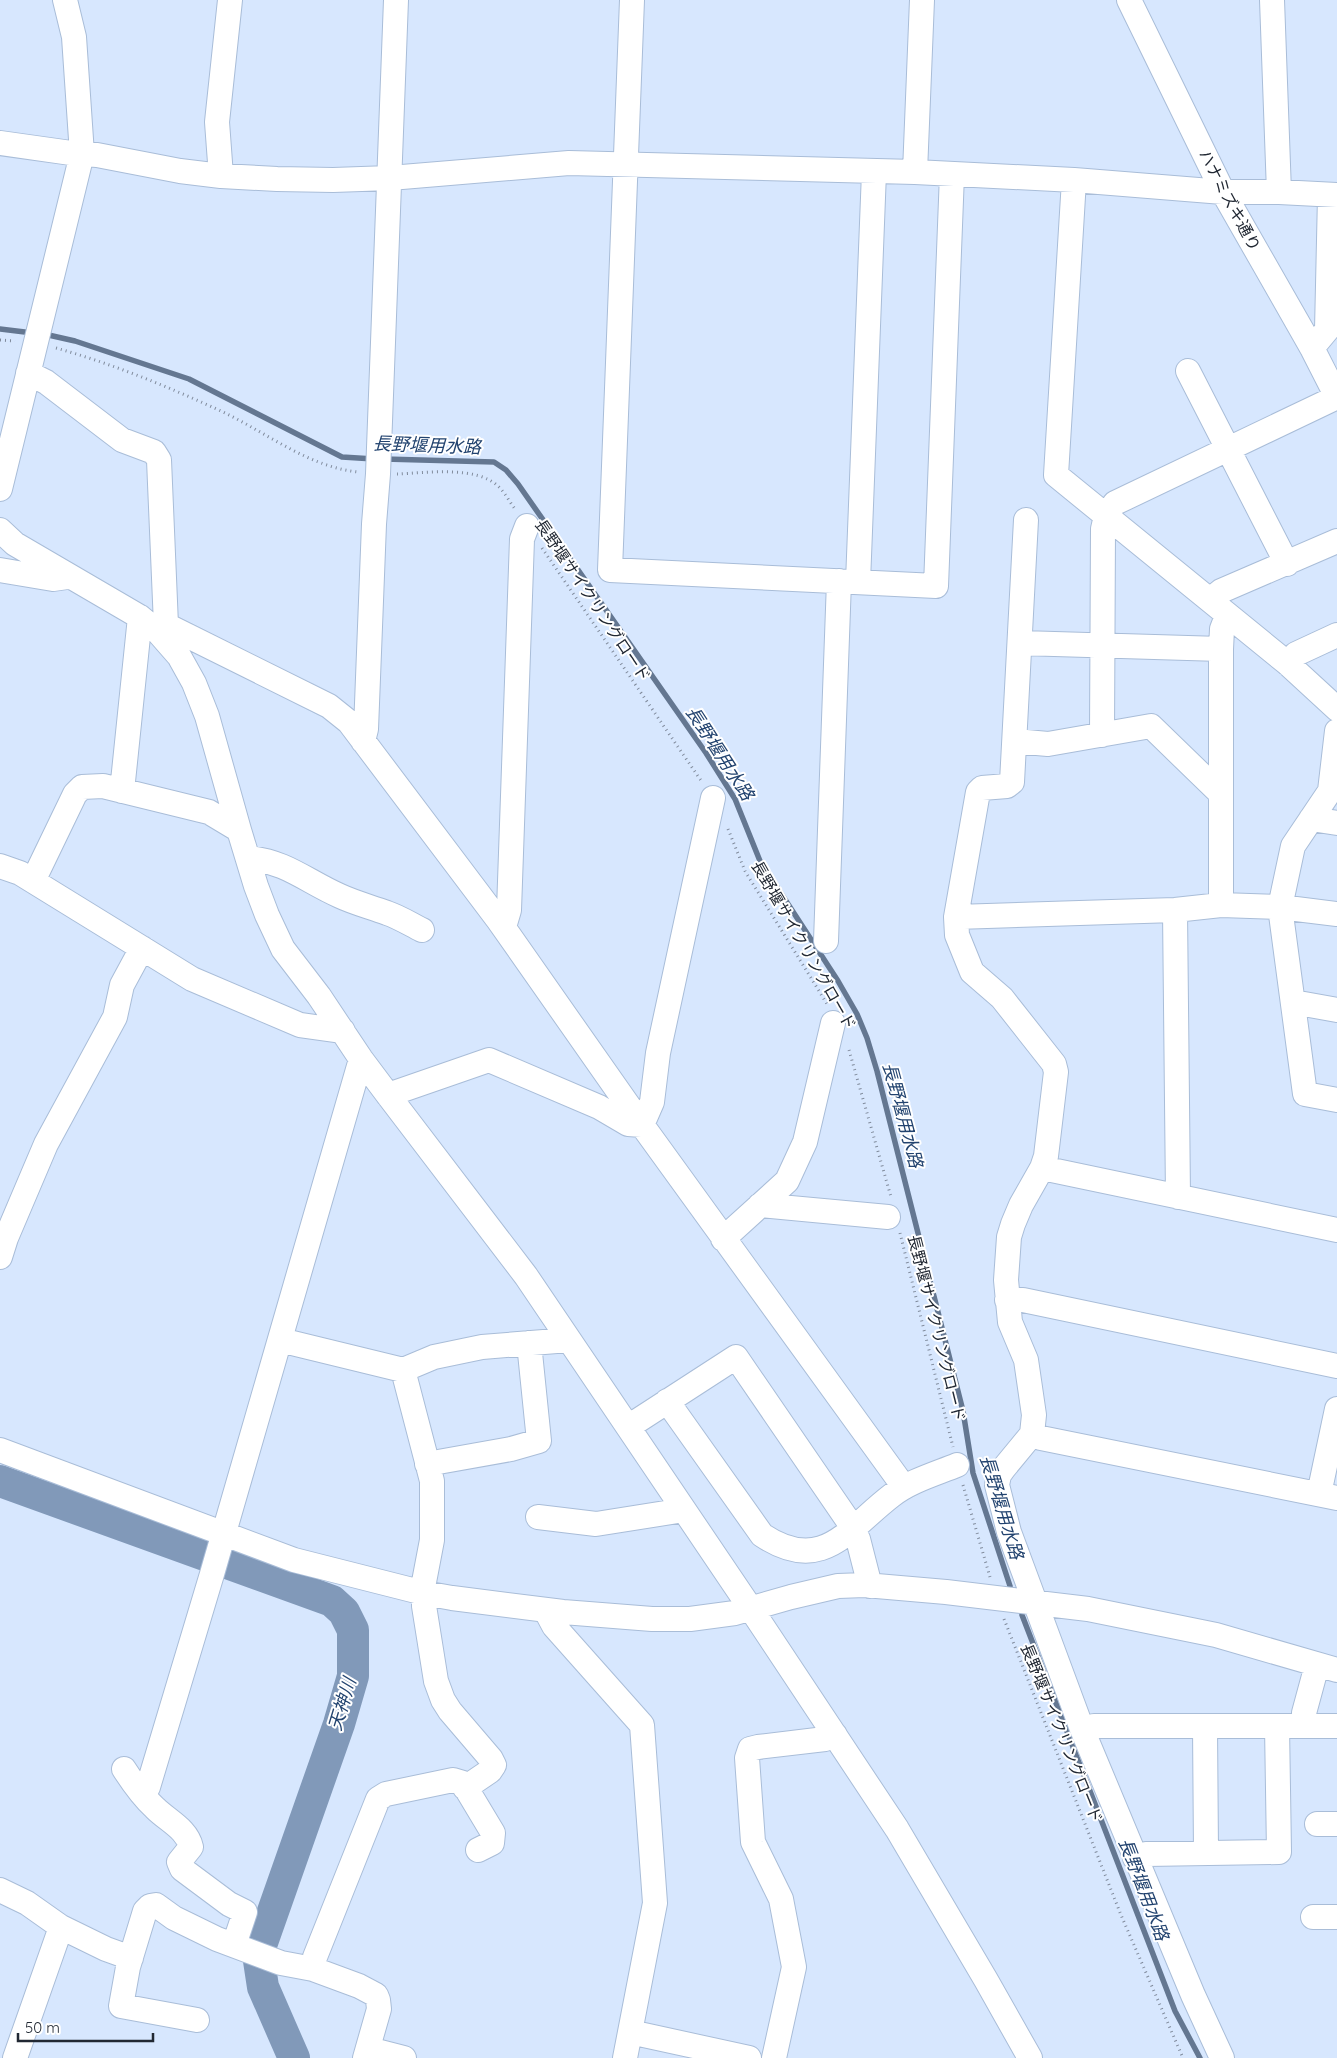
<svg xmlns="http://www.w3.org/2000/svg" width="1337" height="2058" viewBox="0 0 1337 2058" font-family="Quicksand,'Noto Sans JP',sans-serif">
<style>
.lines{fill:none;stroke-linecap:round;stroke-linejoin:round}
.stream{stroke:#647791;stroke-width:5.5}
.river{stroke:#8199b9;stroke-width:32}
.minor-casing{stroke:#a9bdd8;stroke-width:26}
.path{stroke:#808b9c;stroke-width:3;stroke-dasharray:1 4;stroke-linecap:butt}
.minor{stroke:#fff;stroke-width:24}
.labels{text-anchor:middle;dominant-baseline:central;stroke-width:4;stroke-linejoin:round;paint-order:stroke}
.street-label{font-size:16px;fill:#212833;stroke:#fff}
.water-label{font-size:18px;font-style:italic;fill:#22436f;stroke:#fff}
</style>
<rect width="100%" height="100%" fill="#d7e7fe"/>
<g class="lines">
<path class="stream" d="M0,329L33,333
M44,334L75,341L189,379L342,457L374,459
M384,459L494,462L506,470L518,484L706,753L735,799L760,861L838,981L857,1014L867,1038L877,1071L963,1411L973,1473L1010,1586
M1022,1615L1175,2011L1200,2058"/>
<path class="river" d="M0,1481L332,1601L344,1612L353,1630V1676L339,1724L258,1954L263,1987L294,2058"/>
<g class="minor-casing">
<path id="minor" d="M632,0L610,570L936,586L952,174
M1129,0L1223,192L1312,348L1337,397
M1272,0L1279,192
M0,143L71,153L97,155L180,171L221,176L277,179L333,180L390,178L569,163L915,172L1074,180L1223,192H1279L1337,195
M915,172L922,0
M221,176L217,122L230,0
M1074,180L1056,475L1287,663L1337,709
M1312,348L1327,330L1330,196
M1188,371L1287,564
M28,373L46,382L122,440L154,452L159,460L166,625
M0,489L82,154L74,37L65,0
M1026,520L1012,782L1007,786L982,788L978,792L956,917L957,935L972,972L1002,998L1054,1064L1056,1072L1046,1156L1042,1168L1021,1205L1013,1224L1009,1237L1006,1280L1010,1322L1026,1360L1034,1415L1032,1434L1004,1468L999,1475L997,1485L1009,1532L1082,1729L1193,1995L1222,2058
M0,530L15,544L140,617L158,632L179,656L194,683L207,716L239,830L256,886L267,915L283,949L319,996L361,1059L388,1095L526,1276L751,1609L897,1829L986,1980L1030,2058
M0,570L53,579L67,577
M858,582L874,172
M1210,600L1221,591L1337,541
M158,632L166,625L329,706L349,722L499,921L642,1125L904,1487
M1021,643L1221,649
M1287,663L1296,654L1337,635
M1337,731L1330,791L1293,846L1280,907L1305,1094L1337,1100
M1102,735L1103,529L1106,516L1115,503L1337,397
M363,741L366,729L374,524L378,474L396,0
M1015,741L1048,744L1151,726L1220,793
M122,791L140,617
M1311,819L1337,823
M249,858C287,862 306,881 340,896C355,903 371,907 387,913C399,917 410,924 422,930
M0,866L20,873L192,979L300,1025L343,1031
M33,881L75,794L82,787L103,786L209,812L239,830
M1221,905V649L1222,629L1227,616
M1175,910L1178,1197
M956,917L1175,910L1221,905L1280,907L1337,914
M504,927L509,910L522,539L527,526
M826,941L839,581
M1293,1002L1337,1010
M388,1095L489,1060L599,1107L628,1124L642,1125L652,1102L658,1053L713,798
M1042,1168L1337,1230
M760,1205L888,1217
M723,1239L787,1181L805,1142L833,1023
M0,1257L6,1238L46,1144L115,1017L122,985L142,948
M1007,1300H1023L1337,1366
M280,1340L403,1370L434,1357L482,1347L569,1340
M403,1370L432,1481V1540L424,1582V1606L436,1681L443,1700L450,1711L491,1759L494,1765L490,1771L465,1788
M667,1401L762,1535C822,1575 847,1530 891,1496C910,1481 935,1474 957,1465
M628,1427L736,1357L849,1522L858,1539L870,1586
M1032,1434L1041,1438L1337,1498
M0,1450L294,1560L424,1593L452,1598L563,1612L652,1619H690L735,1613L791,1597L838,1586L865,1585L946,1592L1088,1609L1216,1635L1337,1670
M427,1464L511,1449L539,1441L529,1343
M1319,1494L1337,1409
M538,1517L596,1524L684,1510
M546,1611L554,1626L642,1725L655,1903L625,2058
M1305,1725L1304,1713L1317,1665
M1205,1726L1206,1852
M1082,1729L1094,1726H1337
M124,1769C133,1783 143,1797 155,1808C168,1821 187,1829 191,1847L179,1862L182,1869L229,1904L245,1912L234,1945
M144,1795L148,1787L212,1574L361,1059
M1317,1824H1337
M1135,1858L1146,1854L1279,1852L1277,1726
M0,1890L27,1903L61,1927L106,1949L131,1958
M1313,1917H1337
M313,1969L315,1957L378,1799L386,1794L453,1780L463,1783L493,1833L492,1843L478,1850
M197,2020L121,2006L128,1967L145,1911L150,1906L156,1905L174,1918L217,1939L281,1963L313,1969L359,1986L376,1995L378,2000L379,2009L365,2058
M630,2032L749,2058
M369,2049L404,2058
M15,2058L61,1927
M774,2058L794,1967L781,1899L753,1842L747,1758L750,1749L758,1747L825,1739L835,1735"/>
</g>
<path class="path" d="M0,340L15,341
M56,348C113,364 169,387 223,412C267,433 309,467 358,472
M397,474C426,473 477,465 499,487C506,494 510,503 516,510
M542,548L702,782
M728,829L745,871L827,1004
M849,1050L891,1197
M900,1233L953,1447
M963,1485L990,1577
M1004,1619L1121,1915L1183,2058"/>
<use href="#minor" class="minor"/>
</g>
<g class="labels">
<g class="street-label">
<text transform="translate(1230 200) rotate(62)">ハナミズキ通り</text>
<text transform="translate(593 600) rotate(56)">長野堰サイクリングロード</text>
<text transform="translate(804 945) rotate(60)">長野堰サイクリングロード</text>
<text transform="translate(937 1328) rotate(76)">長野堰サイクリングロード</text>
<text transform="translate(1062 1733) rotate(68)">長野堰サイクリングロード</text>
</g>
<g class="water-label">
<text transform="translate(427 445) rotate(2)">長野堰用水路</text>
<text transform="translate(720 753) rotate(57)">長野堰用水路</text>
<text transform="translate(903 1115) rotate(75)">長野堰用水路</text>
<text transform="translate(1002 1507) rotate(73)">長野堰用水路</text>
<text transform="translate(342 1704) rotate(-73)">天神川</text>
<text transform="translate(1144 1889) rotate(69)">長野堰用水路</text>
</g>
</g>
<path d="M18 2033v8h135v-8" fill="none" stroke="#212833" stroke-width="2.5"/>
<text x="25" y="2033" font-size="15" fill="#212833" stroke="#ffffff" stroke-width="4" paint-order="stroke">50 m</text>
</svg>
